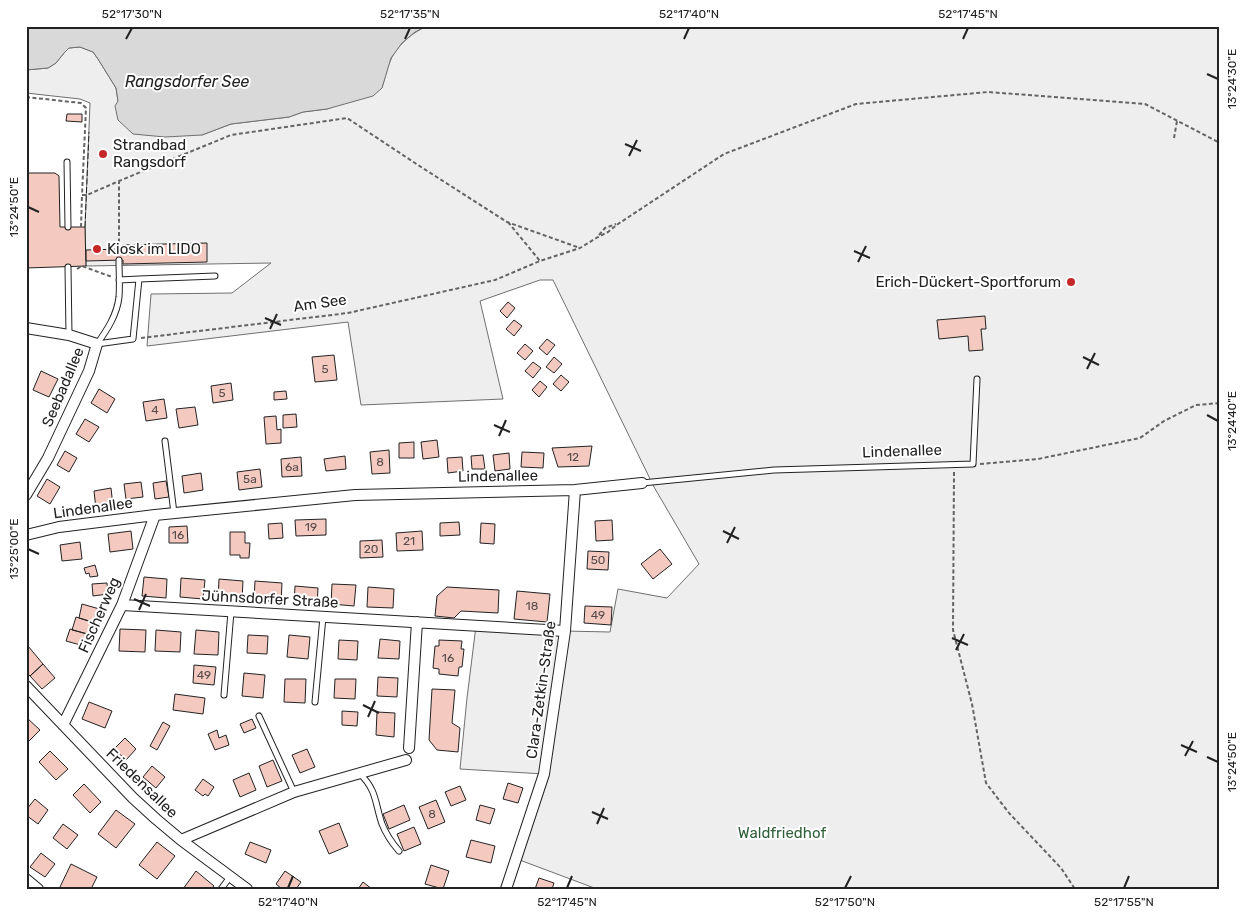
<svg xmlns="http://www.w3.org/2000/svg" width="1246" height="915" viewBox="0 0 1246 915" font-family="Rubik,sans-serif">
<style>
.green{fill:#eee;stroke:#6f6f6f}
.water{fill:#d9d9d9;stroke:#6f6f6f}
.building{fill:#f3c9c0;stroke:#222}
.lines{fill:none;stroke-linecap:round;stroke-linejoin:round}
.lane-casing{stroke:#222;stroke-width:7}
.street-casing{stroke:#222;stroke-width:12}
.path{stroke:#646464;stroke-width:2;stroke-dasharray:4 2.5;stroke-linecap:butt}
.lane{stroke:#fff;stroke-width:5}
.street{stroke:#fff;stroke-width:10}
.fence{stroke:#222;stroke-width:1;stroke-dasharray:6 2.5;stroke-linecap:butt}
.ticks{fill:none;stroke:#222;stroke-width:2}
.poi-dot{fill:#c62828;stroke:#fff;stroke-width:2}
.labels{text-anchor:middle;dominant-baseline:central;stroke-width:4;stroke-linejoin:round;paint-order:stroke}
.number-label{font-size:12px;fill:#564c4a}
.poi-label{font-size:15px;fill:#222;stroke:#fff;text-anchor:start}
.street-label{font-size:15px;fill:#222;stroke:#fff}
.park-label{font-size:15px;fill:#2f5e38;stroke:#fff}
.water-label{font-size:16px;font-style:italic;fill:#222;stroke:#fff}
.neatline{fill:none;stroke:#222;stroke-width:2}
.ticks-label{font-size:12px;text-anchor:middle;fill:#222}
</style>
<rect width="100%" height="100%" fill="#fff"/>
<path class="green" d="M427,26H1220V889H597L517,859L544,774L460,769L467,698L476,626L565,631L610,632L618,589L667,598L699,564L654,487L553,280H540L480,301L503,399L361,405L348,322L147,346L151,294L232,293L271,263L86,266L85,227L90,103L80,99L26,93V70L48,68L56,63L64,53L69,48L80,47L93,52L98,59L116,88L118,101L202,135L231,124L289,117L303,112L327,109L382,88C385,78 387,66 392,57C400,43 412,33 427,26Z"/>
<path class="water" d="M26,26H427L415,32L402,43L391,58L382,88L373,96L327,109L303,112L289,117L231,124L202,135L165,137L133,134L118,120L115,106L118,101L116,88L98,59L93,52L80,47L69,48L64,53L56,63L48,68L26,70Z"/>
<path class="building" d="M67,114H82V122L66,121Z
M26,173H55L59,176L60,227H85L86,266L26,268Z
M207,243V262L123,264V260L86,261V250L122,249V245Z
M508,302L515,308L507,318L500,311Z
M985,316L986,329H981L983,350L969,351L968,336L939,339L937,320Z
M514,320L522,326L514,336L506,329Z
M547,339L555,345L547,355L539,348Z
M525,344L533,351L525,360L517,353Z
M334,355L337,380L315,382L312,357Z
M554,357L562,364L554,373L546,367Z
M533,362L541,368L533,378L525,371Z
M41,371L58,379L49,397L33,390Z
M561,375L569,382L561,391L553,384Z
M540,381L547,387L539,397L532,390Z
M231,383L233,400L213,403L211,386Z
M99,389L115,399L107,413L91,403Z
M286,391L287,399L274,400V392Z
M164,399L167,418L146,421L143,402Z
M195,407L198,425L179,428L176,409Z
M296,414L297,427L283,428V415Z
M276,416L277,430L281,429V443L266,444L264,417Z
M85,419L99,427L89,442L76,434Z
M437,440L439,457L423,459L421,442Z
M414,442V458H399V443Z
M592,446L589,466L558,467L552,448Z
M389,450L390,473L372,474L370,452Z
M65,451L77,458L69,472L57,465Z
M522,452L544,453L543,468L521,467Z
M509,453L510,469L495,471L493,455Z
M483,455L485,469H472L471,456Z
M345,456L346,469L326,471L324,459Z
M301,457L302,476L282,477L281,459Z
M462,457L463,471L448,473L447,458Z
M260,469L262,487L239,490L237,472Z
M201,473L203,490L184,493L182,476Z
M47,479L60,487L50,504L37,496Z
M166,481L169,497L155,499L153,483Z
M141,482L143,497L126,499L124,484Z
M111,488L113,506L96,509L94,491Z
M326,519V535L296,536L295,520Z
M612,520L613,540L596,541L595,521Z
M459,522L460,535L440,536V523Z
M282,523L283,538L269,539L268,524Z
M481,523L495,524L494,544L480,543Z
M187,526L188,543H169V527Z
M131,531L133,549L110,552L108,534Z
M422,531L423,550L397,551L396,533Z
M230,532H245V543H250L249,558H240V555H230Z
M382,540L383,557L360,558V541Z
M80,542L82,559L62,561L60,545Z
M660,549L672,564L653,579L641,564Z
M588,551L609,552L608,570L587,569Z
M95,565L98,576L90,577L89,573L86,574L84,568Z
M144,577L167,579L166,598L142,596Z
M181,578L205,580L203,599L180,597Z
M219,579L243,581L242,600L218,599Z
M255,581L282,583L281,602L254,600Z
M107,583L108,594L93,596L92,584Z
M332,584L356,585L354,606L331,604Z
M295,586L318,588L317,606L294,604Z
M368,587L394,589L393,608L367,607Z
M447,587L499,590L498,613L461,611L454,618L435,616L437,596Z
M517,591L550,594L547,622L514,619Z
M82,604L103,610L99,624L79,618Z
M585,606L612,607L611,625L584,623Z
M76,617L95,623L92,635L72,630Z
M70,629L87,634L84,646L66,641Z
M120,629L146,630L145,652L119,651Z
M156,630L181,632L180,652L155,651Z
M196,630L219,632L218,655L194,654Z
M248,635L268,636L267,654L247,653Z
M289,635L310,637L308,659L287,657Z
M380,639L400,641L399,659L378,658Z
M339,640L358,641L357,660L338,659Z
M439,640L462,641L461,649H464L462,667H459L458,676L439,674V669L433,668L435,646H439Z
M28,646L43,664L30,676L26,672V648Z
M43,664L55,678L42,689L30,676Z
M194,665L216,667L214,685L193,683Z
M244,673L265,675L263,698L242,696Z
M378,677L398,678L397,697L377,696Z
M285,679H306L305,703L284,702Z
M335,679H356L355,699L334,698Z
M432,689L455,690L452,723L460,728L458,752L437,750L429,740Z
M175,694L205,698L203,714L173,710Z
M89,702L112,711L105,728L82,719Z
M342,711L358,712L357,726L342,725Z
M377,712L395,713L394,737L376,735Z
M26,717L40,730L26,744Z
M252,719L256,728L244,733L240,724Z
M163,722L170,726L157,750L150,746Z
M217,730L219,738L226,735L229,745L215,750L208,734Z
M125,738L136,749L126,760L114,749Z
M307,749L315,767L300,773L292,755Z
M50,751L68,769L56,780L39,762Z
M273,760L282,781L267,787L259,766Z
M152,766L165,777L156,788L143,777Z
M249,773L256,790L240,797L233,780Z
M203,779L214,787L208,796L205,794L203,796L195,790Z
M508,783L523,788L518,803L503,799Z
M84,784L101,802L90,813L73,795Z
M460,786L466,800L451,806L445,792Z
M35,799L48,810L38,824L26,815V810Z
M436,800L445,822L428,829L419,807Z
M404,805L410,820L389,829L383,814Z
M480,805L495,809L490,824L476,820Z
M116,810L135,824L116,848L98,834Z
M339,823L348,846L329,854L319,831Z
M63,824L78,835L67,849L53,838Z
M414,827L421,844L404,851L397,834Z
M471,840L495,846L491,863L466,857Z
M157,842L175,856L157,879L139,865Z
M250,842L271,850L266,863L245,854Z
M41,853L55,864L45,877L30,867Z
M71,864L97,877L91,889H59Z
M431,865L449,871L443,889L425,884Z
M196,871L214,886L212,889H183Z
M285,871L301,882L296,889H282L276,884Z
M539,878L554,883L552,889H535Z
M363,882L372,889H358Z"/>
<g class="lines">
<g class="lane-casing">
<path id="lane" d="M67,162L68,227
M68,267L69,335
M119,280L139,279
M97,344L133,339L139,279L215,276
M97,344C107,330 117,315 119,297C120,285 119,272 119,260
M165,441L174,513
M642,483L774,470L973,464L977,379
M224,695L231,612
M315,702L323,617
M259,716L294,792
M360,774C377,790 375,804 382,824C386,834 392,843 399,851
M221,889L230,877"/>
</g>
<g class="street-casing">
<path id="street" d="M26,328L69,335L97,344L89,371L48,458L26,495
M26,535L59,527L155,515L355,495L575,490L642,483
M122,605L565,631
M26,686L133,798L156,819L181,840L247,889
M63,725L122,605L155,515
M409,748L417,622
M181,840L294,792L406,760
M26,879L38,889
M506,889L544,774L565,631L575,490"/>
</g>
<path class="path" d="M26,97L81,103L86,108L82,195H87L119,181L231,135L347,118L418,165L507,222L580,248
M1174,138L1177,121
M508,222L540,261
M81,227L82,195
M599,235L605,228L616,224
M119,249V182
M77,269L82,266L112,277
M141,338L348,313L495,280L540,261L580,248L598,237L608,232L618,224L724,154L856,104L988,92L1145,104L1220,143
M980,464L1038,459L1140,438L1164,421L1196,405L1220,403
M954,472L953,630L972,704L986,783L1009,813L1061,868L1075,889"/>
<use href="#lane" class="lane"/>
<use href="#street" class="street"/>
<path class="fence" d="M85,227L89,132"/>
</g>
<path class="ticks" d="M126,39L132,28M405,39L410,28M684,39L689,28M963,39L968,28M1207,74L1218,79M625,144L641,151M629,156L637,140M28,207L39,212M854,251L870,258M858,262L866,246M265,318L281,325M270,329L277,314M1083,357L1099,365M1087,369L1095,353M1207,415L1218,421M494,425L510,432M499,436L506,420M723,531L739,539M727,543L735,527M28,549L39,554M134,599L150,606M139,610L146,594M952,638L968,645M956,650L964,634M363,705L379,713M368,717L375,701M1181,745L1197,752M1185,756L1193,741M1207,757L1218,762M592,812L608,819M597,824L604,808M288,888L293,876M567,888L572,876M845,888L851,876M1124,888L1129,876"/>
<g class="poi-dot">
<circle cx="103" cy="154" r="5"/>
<circle cx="97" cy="249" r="5"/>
<circle cx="1071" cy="282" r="5"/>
</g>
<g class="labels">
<g class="number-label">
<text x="325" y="369">5</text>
<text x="222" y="393">5</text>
<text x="155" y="410">4</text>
<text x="573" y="457">12</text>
<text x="380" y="462">8</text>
<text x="292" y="467">6a</text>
<text x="250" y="479">5a</text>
<text x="311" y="527">19</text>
<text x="178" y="535">16</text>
<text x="409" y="541">21</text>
<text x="371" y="549">20</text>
<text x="598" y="560">50</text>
<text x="532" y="606">18</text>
<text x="598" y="615">49</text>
<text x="448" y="658">16</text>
<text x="204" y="675">49</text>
<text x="432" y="814">8</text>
</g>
<g class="poi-label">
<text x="113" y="145">Strandbad<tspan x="113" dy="17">Rangsdorf</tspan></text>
<text x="107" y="249">Kiosk im LIDO</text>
<text x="1061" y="282" text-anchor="end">Erich-Dückert-Sportforum</text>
</g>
<g class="street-label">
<text transform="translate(320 303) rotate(-8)">Am See</text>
<text transform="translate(63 387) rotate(-67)">Seebadallee</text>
<text transform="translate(902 451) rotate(-2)">Lindenallee</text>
<text transform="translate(498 476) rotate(-1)">Lindenallee</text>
<text transform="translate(93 508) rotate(-8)">Lindenallee</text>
<text transform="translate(270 599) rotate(3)">Jühnsdorfer Straße</text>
<text transform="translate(99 615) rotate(-66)">Fischerweg</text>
<text transform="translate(541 690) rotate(-82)">Clara-Zetkin-Straße</text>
<text transform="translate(142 783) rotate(44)">Friedensallee</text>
</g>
<g class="park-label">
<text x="782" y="833">Waldfriedhof</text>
</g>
<g class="water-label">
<text x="187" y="81">Rangsdorfer See</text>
</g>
</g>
<rect width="1246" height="915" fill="none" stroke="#ffffff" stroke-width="55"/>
<rect x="28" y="28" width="1190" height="860" class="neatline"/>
<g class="ticks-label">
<text x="132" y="18">52°17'30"N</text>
<text x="410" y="18">52°17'35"N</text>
<text x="689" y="18">52°17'40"N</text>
<text x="968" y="18">52°17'45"N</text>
<text transform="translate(1232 79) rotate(-90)" y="4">13°24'30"E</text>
<text transform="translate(14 207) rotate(-90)" y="4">13°24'50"E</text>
<text transform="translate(1232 421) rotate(-90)" y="4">13°24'40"E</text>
<text transform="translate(14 549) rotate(-90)" y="4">13°25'00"E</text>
<text transform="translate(1232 762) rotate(-90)" y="4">13°24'50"E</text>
<text x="288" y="906">52°17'40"N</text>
<text x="567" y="906">52°17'45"N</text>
<text x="845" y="906">52°17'50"N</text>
<text x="1124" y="906">52°17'55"N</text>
</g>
</svg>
